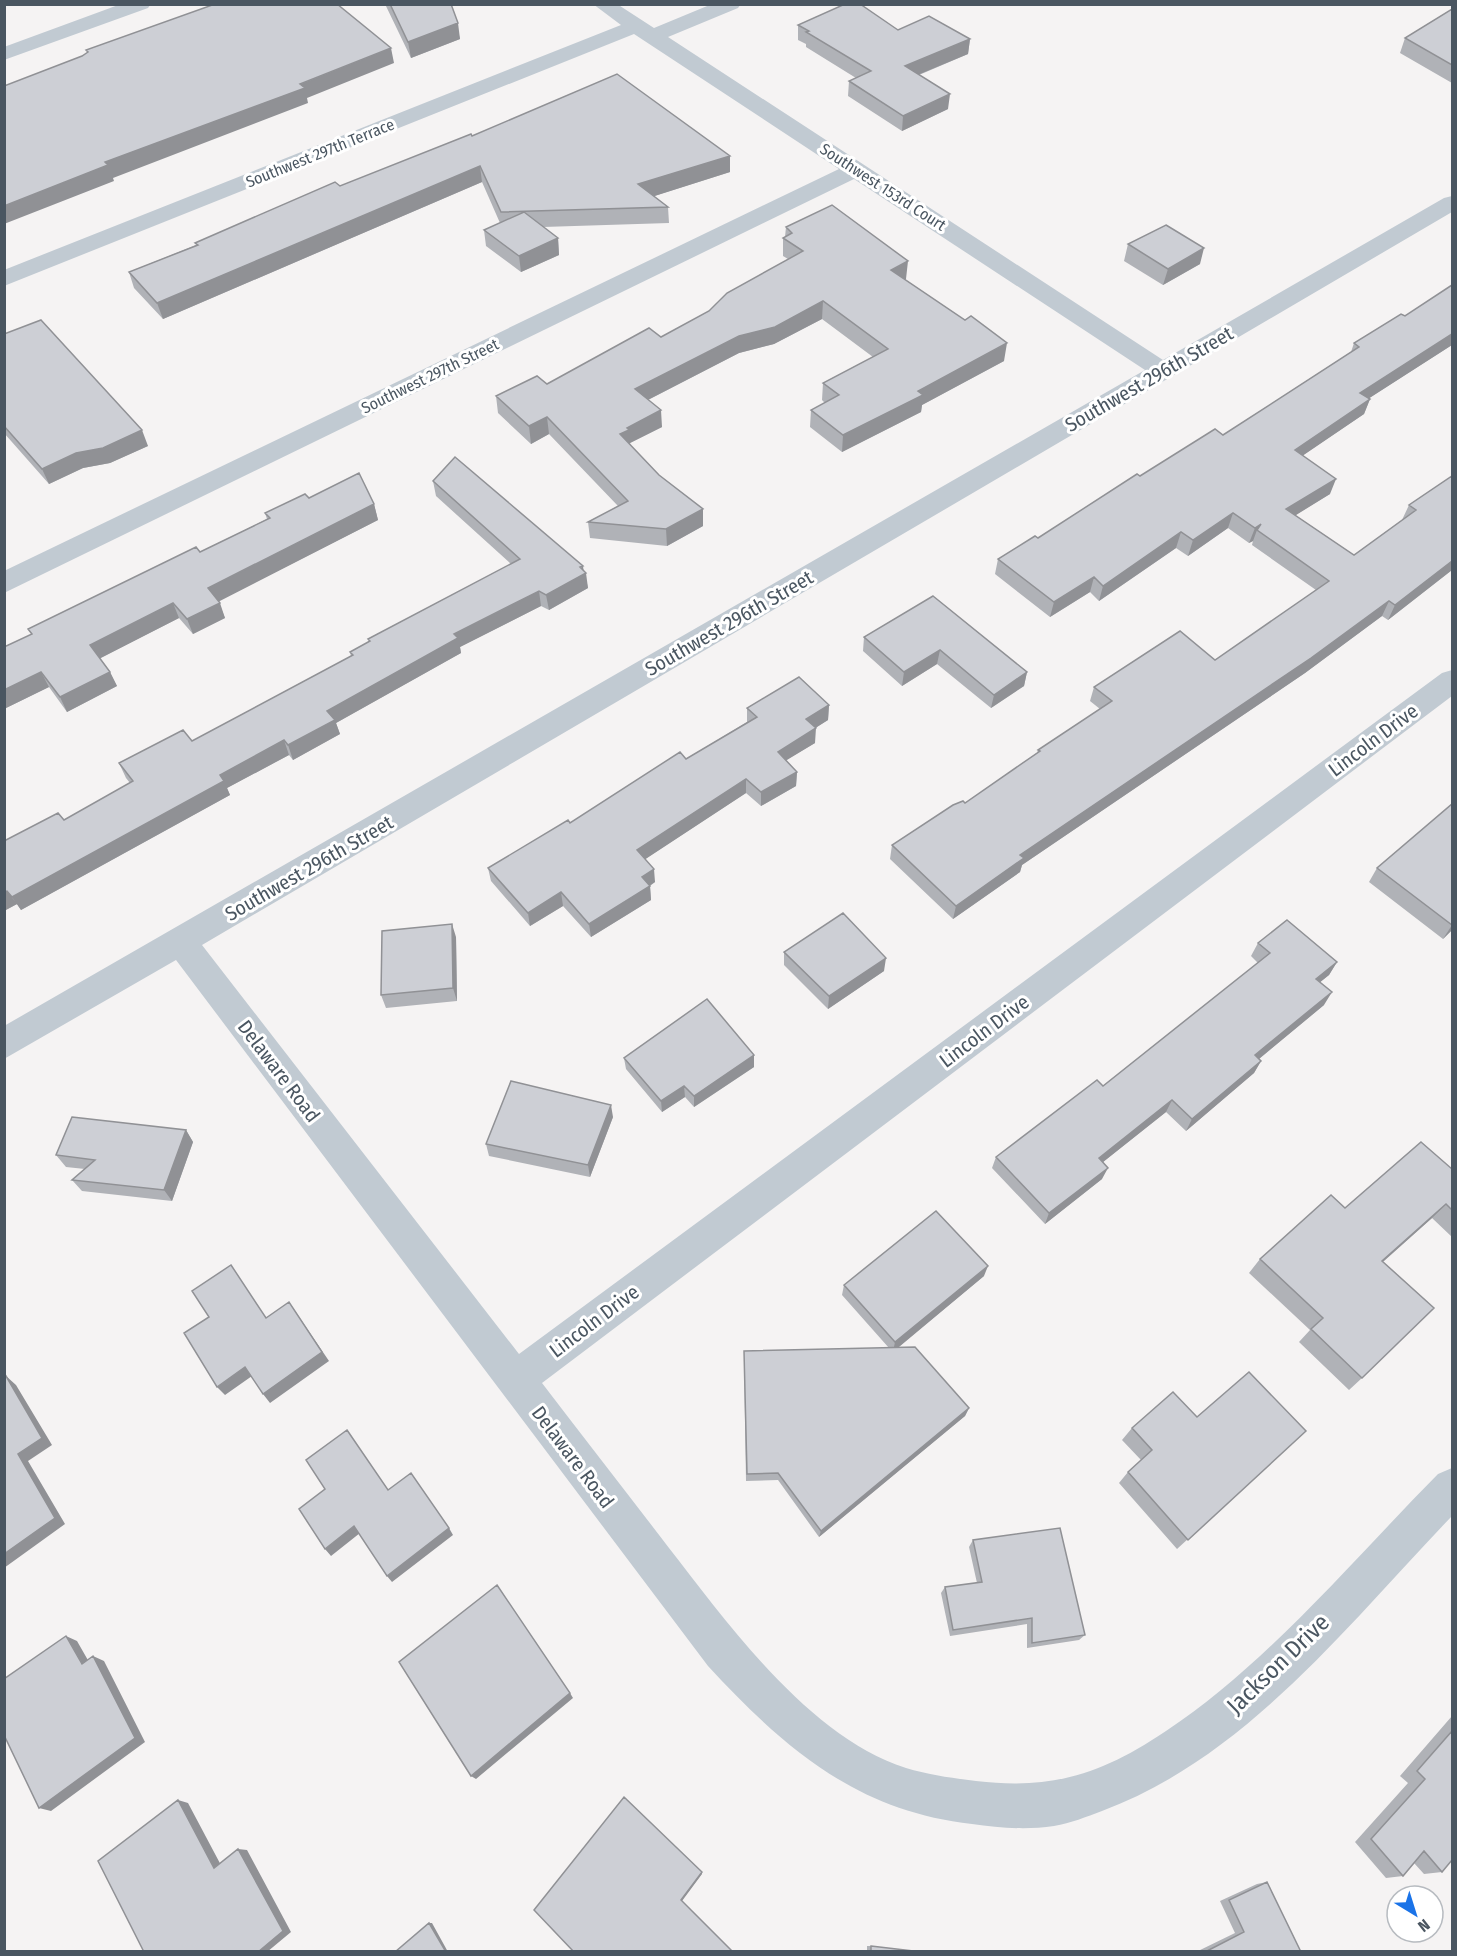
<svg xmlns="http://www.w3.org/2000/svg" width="1457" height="1956" viewBox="0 0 1457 1956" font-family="'Fira Sans Condensed',sans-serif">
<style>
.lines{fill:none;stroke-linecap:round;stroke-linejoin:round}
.minor{fill:#c1cad2;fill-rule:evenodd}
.wall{fill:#b0b2b7}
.shaded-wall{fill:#909195}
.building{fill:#cdcfd5;stroke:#909195;stroke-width:1.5}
.labels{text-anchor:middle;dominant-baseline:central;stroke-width:6;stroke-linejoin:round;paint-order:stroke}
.far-street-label{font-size:16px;fill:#4a5661;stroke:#fff}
.street-label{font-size:20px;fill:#4a5661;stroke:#fff}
.near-street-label{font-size:24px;fill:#4a5661;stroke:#fff}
</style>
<rect width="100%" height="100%" fill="#f5f3f3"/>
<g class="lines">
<path class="minor" d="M121,4H151L148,8L4,60V47Z
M593,4H617L654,28L712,4H741L738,8L668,37L1163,360L1444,198L1452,196V212L202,945L519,1354L1442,673L1452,670V696L542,1383C584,1438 627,1493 669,1548C729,1625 809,1737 906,1768C929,1775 952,1778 976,1781C1053,1790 1102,1774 1166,1731C1266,1665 1353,1560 1438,1474L1452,1468V1516C1348,1624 1247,1757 1102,1811C1086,1817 1071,1823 1054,1826C1027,1830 999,1828 972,1824C856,1811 784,1748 708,1666L176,960L4,1059V1026L1145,370L854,179L4,593V571L839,169L634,34L4,286V270L621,25Z"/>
</g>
<path class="wall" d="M385,4H451L460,39L411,58Z
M1452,9V83L1400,53L1405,38Z
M798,25L898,30L970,39L968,54L919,75L948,109L902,131L848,96L849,81L856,78L806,47V44L798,40Z
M472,136L730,156V172L654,196L668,207L669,223L543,227L558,238L559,255L521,272L486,246L484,230L500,223L482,182L163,319L134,288L129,272L196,245L195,243L340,186Z
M786,227L906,279H905L1004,361L922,405L921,412L842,452L810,427L811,410L825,403L822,400L823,383L873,357L822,319L774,344L739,353L648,400L662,427L630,443V445L659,475L703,509V526L667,546L590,538L588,522L618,506L549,434L531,444L498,413L496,396L547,384L661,337L709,311L788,259L783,256V238L785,237Z
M1128,244L1200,264L1163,285L1124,261Z
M4,334L148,446L110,463L83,468L49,484L4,433Z
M1354,343L1452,345L1369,398L1370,399L1364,414L1303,455L1330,494L1295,515L1354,555L1402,520L1409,505L1452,476V570L1388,620L1382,616L1305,673L1022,865L1020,872L953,919L890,859L892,845L965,803L1037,753L1038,750L1100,709L1090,701L1094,687L1215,660L1316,590L1252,545L1253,541L1249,543L1228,528L1188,556L1176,548L1099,601L1090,592L1050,617L995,574L998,559L1038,538L1140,476L1223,435L1351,352Z
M433,481L584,571L588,588L549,610L541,606L460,647L461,653L336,723L340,734L293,760L289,755L227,788L230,795L21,910L17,904L4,911V841L64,820L130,783L126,778L119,763L192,741L351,656L350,652L369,642L368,639L511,564L436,496Z
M309,498L374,504L378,520L218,601L225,618L193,634L179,618L100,658L110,672L117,686L67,712L49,687L4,709L31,634L28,629L200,552L267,519L265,513Z
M933,596L1027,672L1024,686L991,708L937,664L902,686L863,651L864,637Z
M829,705L828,720L815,728V743L786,760L797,772L796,786L761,806L746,793L645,859L655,882L650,886L651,900L591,937L563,906L530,926L491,881L488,868L686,759L747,722V708Z
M1452,804V930L1443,939L1369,882L1377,868Z
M456,937L457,1001L386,1008L381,995Z
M1258,943L1337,962L1329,975L1320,982L1324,1005L1259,1059L1261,1061L1254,1073L1186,1131L1166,1112L1103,1162L1102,1179L1045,1224L992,1168L996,1157L1103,1086L1258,963L1251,956Z
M784,952L884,971L828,1009L784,965Z
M624,1058L754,1067L694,1107L685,1097L662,1112L626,1069Z
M613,1117L590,1177L489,1156L486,1144Z
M186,1130L193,1142L172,1201L82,1191L72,1180L85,1169L66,1167L56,1155Z
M1452,1169V1237L1432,1218L1383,1262L1362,1378L1349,1390L1299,1342L1310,1330L1249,1273L1260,1259L1345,1208Z
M984,1276L898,1347L969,1408L965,1416L819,1537L778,1480L746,1481L744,1360L889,1348L842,1295L844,1285Z
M1197,1417L1306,1431L1177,1549L1119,1483L1128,1472L1141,1460L1122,1440L1132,1428Z
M973,1540L1085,1635L1079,1640L1027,1648V1624L950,1636L941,1593L945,1587L977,1583L969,1547Z
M1452,1716V1860L1442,1872L1424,1874L1414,1863L1403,1876L1386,1878L1355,1842L1408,1783L1400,1776Z
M1267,1882L1301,1952H1196L1235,1933L1220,1901L1257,1884Z
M867,1946H871L922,1952H867Z"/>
<path class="shaded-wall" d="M458,23L460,39L411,58L408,42Z
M970,39L968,54L903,81L905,66Z
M391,48L394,63L307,98L308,103L113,178L114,181L4,224V206L105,162Z
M950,94L948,109L902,131L903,116Z
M730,156V172L639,201L638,184Z
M480,166L482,182L163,319L157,303Z
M558,238L559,255L521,272L519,256Z
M1204,248L1200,264L1163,285L1168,269Z
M908,261L906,279L890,287L891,270Z
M823,301L822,319L774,344L739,353L636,406L635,389L739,336Z
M1452,334V345L1354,408L1360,393Z
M1007,343L1004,361L922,405L921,412L842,452L843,435L918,391Z
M1370,399L1364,414L1289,465L1295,450Z
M661,410L662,427L630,443L631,447L620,434L627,428Z
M547,417L549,434L531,444L529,426Z
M142,430L148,446L110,463L83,468L49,484L42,469L76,453Z
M1336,479L1330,494L1280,525L1286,509Z
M374,504L378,520L214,604L208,588Z
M703,509V526L667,546L666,529Z
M1233,513L1228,528L1188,556L1193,540Z
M1261,524L1257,530L1253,541L1249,543L1255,528Z
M1181,532L1176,548L1099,601L1103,586Z
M1452,561V570L1388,620L1395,605Z
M583,566L584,574L586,573L588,588L549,610L546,595Z
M1094,577L1090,592L1050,617L1054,602Z
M539,591L541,606L460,647L461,653L336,723L340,734L293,760L288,745L327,711L454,634Z
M1389,601L1382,616L1305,673L1022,865L1020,872L953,919L956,906L1020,855Z
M173,603L179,618L97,660L90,645Z
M220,603L225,618L193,634L187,619Z
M940,650L937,664L902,686L904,672Z
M41,672L49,687L4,709V690Z
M110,672L117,686L67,712L60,697Z
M1027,672L1024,686L991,708L994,695Z
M829,705L828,720L806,734V719Z
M816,728L815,743L777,766L778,752Z
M284,740L289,755L227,788L230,795L21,910L12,897L220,775Z
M797,772L796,786L761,806V792Z
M746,779V793L638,864L637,850Z
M654,869L655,882L643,890L642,877Z
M650,886L651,900L591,937L589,924Z
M7,891L17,904L4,911V892Z
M561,892L563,906L530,926L528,913Z
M452,924L456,937L457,1001L453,988Z
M1452,925V930L1443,939Z
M886,958L884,971L828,1009L829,996Z
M1337,962L1329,975L1308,992L1316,979Z
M1332,992L1324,1005L1248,1068L1255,1055Z
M754,1055V1067L694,1107V1096Z
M1261,1061L1254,1073L1186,1131L1192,1119Z
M684,1086L685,1097L662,1112L661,1101Z
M1172,1100L1166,1112L1093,1170L1099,1158Z
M611,1105L613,1117L590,1177L588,1165Z
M186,1130L193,1142L172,1201L164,1190Z
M1108,1168L1102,1179L1045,1224L1049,1213Z
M1446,1204L1432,1218L1369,1274L1382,1261Z
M988,1266L984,1276L893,1352L895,1342Z
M289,1302L329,1361L270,1403L263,1394Z
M245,1367L252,1376L225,1395L217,1387Z
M6,1376L16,1385L52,1445L28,1461L65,1524L4,1568V1554L18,1454Z
M969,1408L965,1416L819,1537L821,1531Z
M354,1526L360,1533L331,1556L325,1549Z
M449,1528L453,1535L392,1582L387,1576Z
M66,1636L77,1641L93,1669L82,1664Z
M93,1656L104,1661L145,1742L51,1811L39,1808Z
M570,1693L573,1698L476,1779L471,1776Z
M178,1800L188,1803L223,1869L214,1868Z
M238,1849L247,1850L291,1932L267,1952H258Z
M702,1872V1874L682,1901L681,1900Z
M429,1923H432L448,1952H446Z"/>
<path class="building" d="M215,4H337L391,48L300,84L305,88L105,162L108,165L4,206V86L82,56L88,52L86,50Z
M390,4H451L458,23L408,42Z
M845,4H860L898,30L929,16L970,39L905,66L950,94L903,116L849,81L871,71L806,32L809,31L798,25Z
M1452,9V65L1405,38Z
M617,74L730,156L638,184L668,207L501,212L480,166L157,303L129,272L198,245L195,243L335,182L340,186L471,134L472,136Z
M832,205L908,261L891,270L965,320L971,316L1007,343L918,391L923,395L843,435L811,410L839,395L823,383L888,349L823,301L775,327L739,336L635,389L661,410L627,428L629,430L620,434L659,475L703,509L666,529L588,522L628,501L547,417L529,426L496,396L537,376L547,384L649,328L661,337L709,311L727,293L803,251L783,238L792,233L786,227Z
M524,212L558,238L519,256L484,230Z
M1166,225L1204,248L1168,269L1128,244Z
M1452,285V334L1360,393L1370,399L1295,450L1336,479L1286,509L1354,555L1416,510L1409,505L1452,476V561L1395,605L1389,601L1311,658L1020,855L1024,858L956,906L892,845L953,805L963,801L965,803L1040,751L1038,750L1112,701L1094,687L1180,631L1215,660L1329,581L1257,530L1261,524L1255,528L1233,513L1193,540L1181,532L1103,586L1094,577L1054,602L998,559L1035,536L1038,538L1137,474L1140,476L1215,429L1223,435L1359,347L1354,343L1401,314L1405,316Z
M41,320L142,430L103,448L76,453L42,469L4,426V334Z
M455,457L583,566L580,567L586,573L546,595L539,591L454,634L458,638L327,711L335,720L288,745L284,740L220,775L224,781L12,897L7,891L4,892V841L58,813L64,820L133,781L119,763L183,730L192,741L353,655L350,652L370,641L368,639L520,559L433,481Z
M359,473L374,504L208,588L220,603L187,619L173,603L90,645L110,672L60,697L41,672L4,690V647L32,634L28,629L196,547L200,552L270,518L265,513L305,494L309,498Z
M933,596L1027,672L994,695L940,650L904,672L864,637Z
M799,677L829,705L806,719L816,728L778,752L797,772L761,792L746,779L637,850L654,869L642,877L650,886L589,924L561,892L528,913L488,868L568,820L570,823L680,752L686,759L757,717L747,708Z
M1452,804V925L1377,868Z
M843,913L886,958L829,996L784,952Z
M1287,920L1337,962L1316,979L1332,992L1255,1055L1261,1061L1192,1119L1172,1100L1099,1158L1108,1168L1049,1213L996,1157L1097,1080L1103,1086L1270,953L1258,943Z
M452,924L453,988L381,995L382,931Z
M707,999L754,1055L694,1096L684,1086L661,1101L624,1058Z
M511,1081L611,1105L588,1165L486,1144Z
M72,1117L186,1130L164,1190L72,1180L95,1160L56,1155Z
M1421,1142L1452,1169V1210L1446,1204L1382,1261L1434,1308L1362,1378L1311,1329L1323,1318L1260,1259L1331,1195L1345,1208Z
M936,1211L988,1266L895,1342L844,1285Z
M231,1265L266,1318L289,1302L322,1352L263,1394L245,1367L217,1387L184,1333L209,1317L192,1291Z
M915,1347L969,1408L821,1531L778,1473L747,1474L744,1351Z
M1249,1372L1306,1431L1188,1540L1128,1472L1152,1450L1132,1428L1173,1392L1197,1417Z
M6,1376L42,1438L18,1454L55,1518L4,1554V1378Z
M347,1430L388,1490L411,1473L449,1528L387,1576L354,1526L325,1549L299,1509L325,1489L306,1460Z
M1060,1528L1085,1635L1032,1643V1618L953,1630L945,1587L982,1582L973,1540Z
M497,1585L570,1693L471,1776L399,1662Z
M66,1636L82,1664L93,1656L135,1738L39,1808L4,1735V1679Z
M1452,1731V1860L1442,1872L1424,1851L1403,1876L1371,1839L1425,1779L1417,1771Z
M624,1797L702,1872L681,1900L733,1952H638L637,1951L636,1952H574L534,1910Z
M178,1800L214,1868L238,1849L283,1931L258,1952H144L98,1861Z
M1267,1882L1301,1952H1205L1244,1932L1229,1900Z
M429,1923L446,1952H395Z
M871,1946L922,1952H871Z"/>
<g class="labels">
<g class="far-street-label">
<text transform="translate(320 153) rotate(-22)">Southwest 297th Terrace</text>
<text transform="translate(883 187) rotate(33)">Southwest 153rd Court</text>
<text transform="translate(430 376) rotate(-26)">Southwest 297th Street</text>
</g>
<g class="street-label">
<text transform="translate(1149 379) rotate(-30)">Southwest 296th Street</text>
<text transform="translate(729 623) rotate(-30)">Southwest 296th Street</text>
<text transform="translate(1373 740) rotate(-37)">Lincoln Drive</text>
<text transform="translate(309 868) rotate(-30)">Southwest 296th Street</text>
<text transform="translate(984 1031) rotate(-37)">Lincoln Drive</text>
<text transform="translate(279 1071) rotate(53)">Delaware Road</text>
<text transform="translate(594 1321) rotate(-37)">Lincoln Drive</text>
<text transform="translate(573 1457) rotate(53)">Delaware Road</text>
</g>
<g class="near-street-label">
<text transform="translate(1278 1664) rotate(-44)">Jackson Drive</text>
</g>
</g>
<rect width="1457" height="1956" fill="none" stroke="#4a5661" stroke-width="12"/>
<g transform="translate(1415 1914) rotate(142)"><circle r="28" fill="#ffffff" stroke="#b7bbc0" stroke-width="1.5"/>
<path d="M0-4.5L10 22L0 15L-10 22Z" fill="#1a73e8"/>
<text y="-9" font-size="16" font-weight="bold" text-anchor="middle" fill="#4a5661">N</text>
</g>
</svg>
